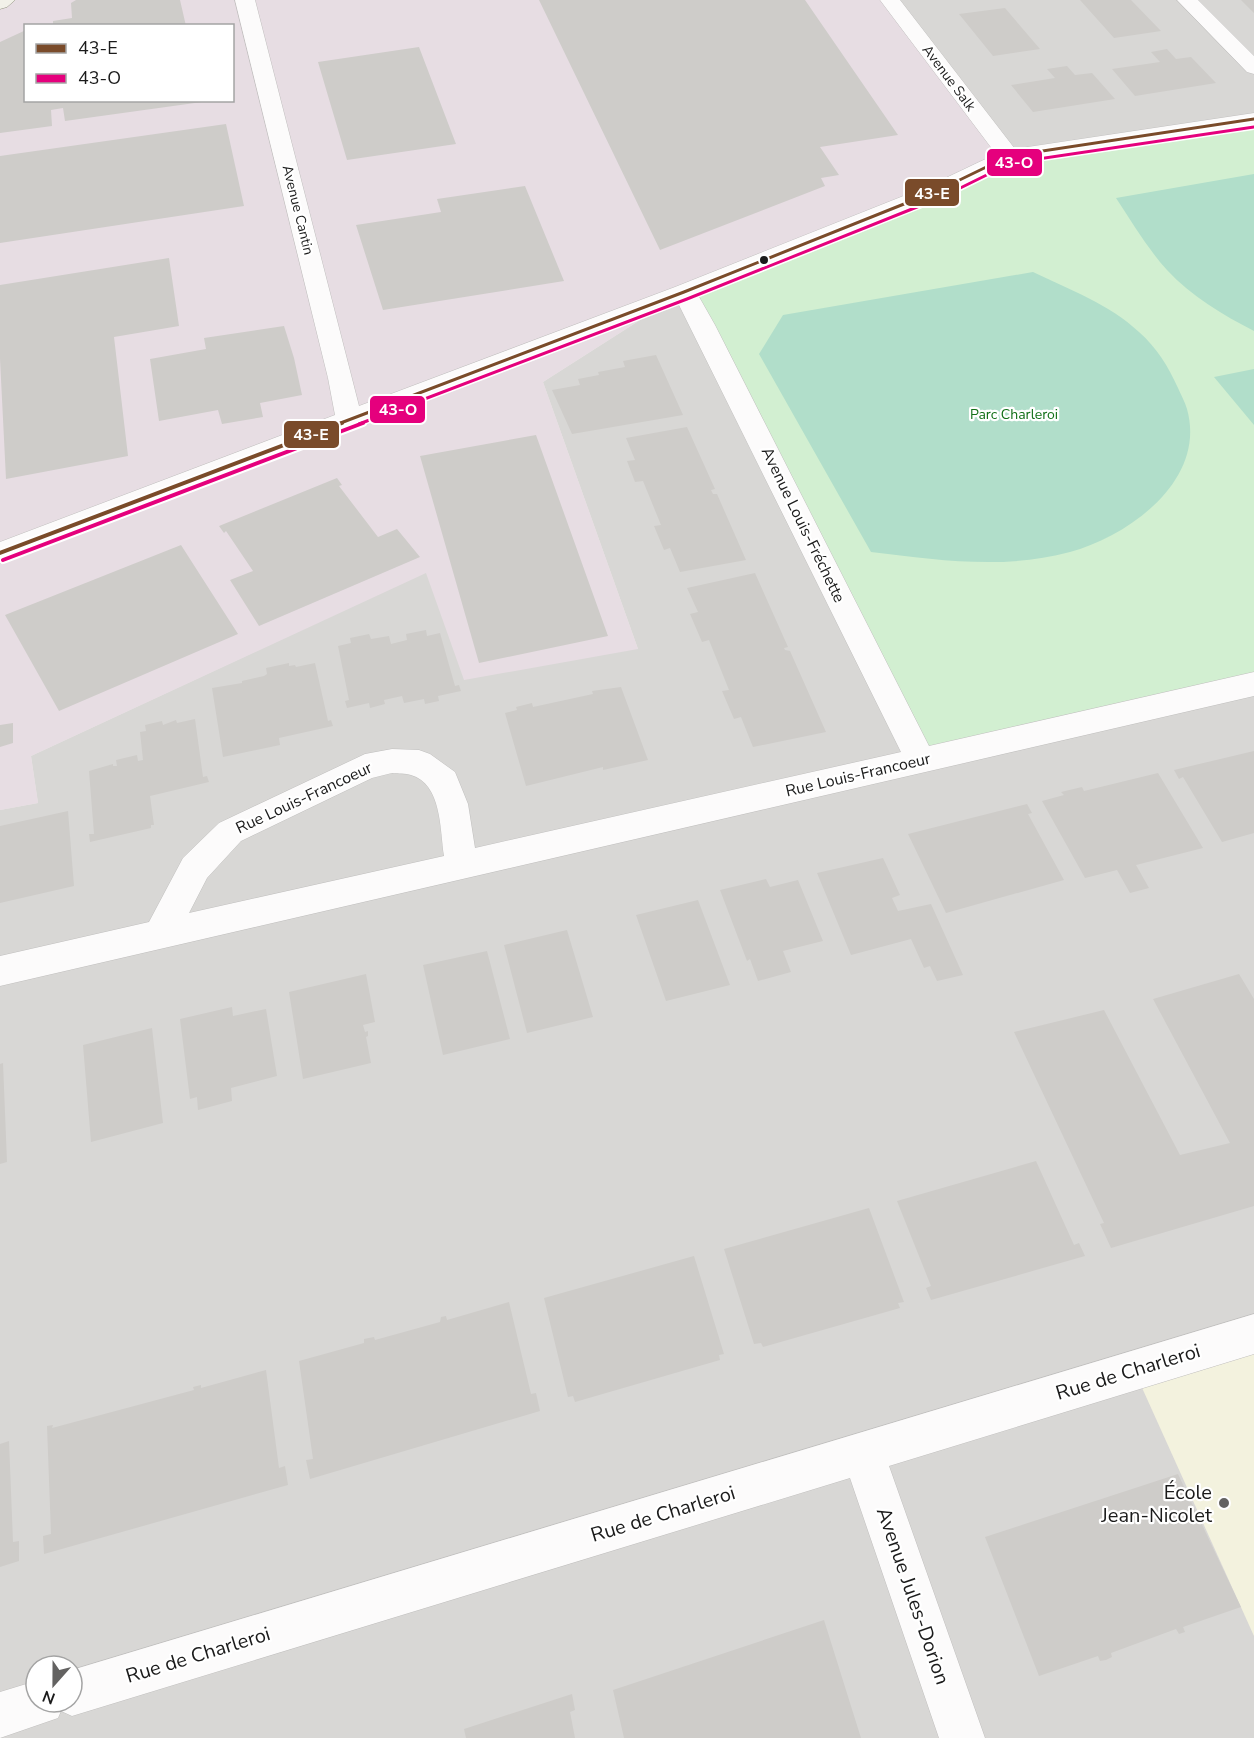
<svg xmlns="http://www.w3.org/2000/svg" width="1254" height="1738" viewBox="0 0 1254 1738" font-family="'Nunito Sans',sans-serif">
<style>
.residential{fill:#d8d7d5;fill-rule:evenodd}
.industrial{fill:#e7dde3;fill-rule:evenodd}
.education{fill:#f3f2de}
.park{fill:#d2efd1}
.pitch{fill:#b1deca}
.building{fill:#ceccc9}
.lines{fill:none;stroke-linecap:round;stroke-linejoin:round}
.street-casing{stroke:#c0bfbe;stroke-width:1}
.secondary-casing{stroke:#90917e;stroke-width:1}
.street{fill:#fcfbfb;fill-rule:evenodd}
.secondary{fill:#f2f1e9;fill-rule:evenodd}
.bus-1-far1-casing{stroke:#fff;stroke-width:6}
.bus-1-casing{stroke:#fff;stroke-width:8}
.bus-2-far1-casing{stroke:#fff;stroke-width:6}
.bus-2-casing{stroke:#fff;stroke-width:8}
.bus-1-far1{stroke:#7a4b2a;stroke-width:3}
.bus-1{stroke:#7a4b2a;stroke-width:4}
.bus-2-far1{stroke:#e5007d;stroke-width:3}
.bus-2{stroke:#e5007d;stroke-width:4}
.bus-dot{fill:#1b1b1b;stroke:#fff;stroke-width:2}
.poi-dot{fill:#636261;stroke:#fff;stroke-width:2}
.labels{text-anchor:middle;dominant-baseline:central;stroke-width:4.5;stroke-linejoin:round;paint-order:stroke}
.far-street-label{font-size:14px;fill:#1b1b1b;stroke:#fff}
.far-park-label{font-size:14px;fill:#127017;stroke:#fff}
.street-label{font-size:16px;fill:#1b1b1b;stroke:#fff}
.near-street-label{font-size:20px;fill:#1b1b1b;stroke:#fff}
.near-poi-label{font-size:20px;fill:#1b1b1b;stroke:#fff;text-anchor:end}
.line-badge{stroke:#fff;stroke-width:2}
.badge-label{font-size:16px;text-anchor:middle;font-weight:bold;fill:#fff}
</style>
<rect width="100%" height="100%" fill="#e9e7e4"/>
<path class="residential" d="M899,0H1254V119L1009,156Z
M684,292L1254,684V1738H0V810L38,803L31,756L426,572L638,649L543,382ZM36,1666H72V1702H36Z"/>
<path class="industrial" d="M0,0H899L1009,156L684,292L543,382L638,649L464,680L426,573L31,756L38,803L0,810ZM26,26H232V100H26Z"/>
<path class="education" d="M1254,1334V1636L1134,1370Z"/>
<path class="park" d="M1254,118V684L920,760L684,292L1009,156Z"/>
<path class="pitch" d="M1254,174V331C1223,315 1191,296 1167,270C1147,248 1132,222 1116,198Z
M1033,272C1070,290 1109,304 1139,332C1157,348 1168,366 1178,388C1181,395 1185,402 1187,409C1207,480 1129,536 1070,552C1004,570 938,560 871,552L759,354L783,315Z
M1254,369V425L1214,377Z"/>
<path class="building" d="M76,0H180L186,26H53V21L72,18L71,3Z
M539,0H805L898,135L820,147L839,175L821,178L825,186L660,250Z
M1080,0H1131L1161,31L1114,38Z
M1241,0H1254V13Z
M1005,8L1022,28L1040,49L993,56L959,14Z
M26,30V100L202,102L65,121L63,108L51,110L52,126L0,133V42Z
M419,47L456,144L347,160L318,62Z
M1167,49L1176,59L1191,57L1216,83L1135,96L1112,69L1160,62L1151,52Z
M1067,66L1075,75L1092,73L1115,99L1033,112L1011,85L1055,78L1047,69Z
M226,124L244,206L0,243V156Z
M525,186L564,281L383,310L356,225L441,212L437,199Z
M169,258L179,326L114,337L128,456L6,479L0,359V285Z
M284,326L294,358L302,395L260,403L263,417L222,424L218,410L159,421L150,359L206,349L204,338Z
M656,355L683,415L572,434L552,390L580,385L578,379L599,375L598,372L625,367L623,361Z
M687,427L715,489L711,490L713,494H717L746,560L680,572L670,548L664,550L654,526L661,525L643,481L635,482L627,461L635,460L626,438Z
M536,435L608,636L479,663L420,456Z
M337,478L342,485L339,486L378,537L397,529L420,557L259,626L230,580L253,571L226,531L224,533L219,526Z
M181,545L238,634L59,711L5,615Z
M755,573L788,647L784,648L785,650L790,651L826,732L753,747L741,717L734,719L722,691L729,690L709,640L702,642L690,614L698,612L687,588Z
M426,630L427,636L440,633L455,686L459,685L461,691L438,696L439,701L425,704L424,699L404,703L402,696L384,700L385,704L370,708L369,703L347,708L345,701L349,700L338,646L351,643L350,638L369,634L371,639L389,636L391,644L407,640L406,634Z
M289,663V666L295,665L296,667L315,663L328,721L331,720L333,726L279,738L280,745L223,757L212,688L242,683V681L264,676L267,674L266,668Z
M621,687L648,760L603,770V767L526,786L505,713L517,710L516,707L532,703L533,707L593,694L592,691Z
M195,719L203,777L207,776L209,782L150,796L154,825H151V828L90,842L89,834H94L89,771L113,764V766H117L116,760L137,755L138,761L143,760L140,732L146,731L145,725L162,721L163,725L176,720L177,723Z
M13,723V743L0,747V725Z
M1254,751V833L1222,842L1183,777L1179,779L1174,770Z
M1158,773L1203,848L1136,865L1149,888L1130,893L1117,870L1085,878L1042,801L1064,795L1061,792L1082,787L1084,791Z
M1027,804L1032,813L1028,814L1064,880L946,913L908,834Z
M68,811L74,886L0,903V826Z
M883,858L900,895L892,898L898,911L931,904L963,975L937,981L930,966L924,968L911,939L851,955L817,873Z
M766,879L770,887L798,880L823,941L783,951L791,972L758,981L750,959L747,961L720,890Z
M698,900L730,985L666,1001L636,915Z
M567,930L593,1017L527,1033L504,945Z
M487,951L510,1039L443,1055L423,965Z
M366,974L375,1022L363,1025L365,1032L368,1031V1036L366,1037L371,1063L303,1079L289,992Z
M1239,974L1254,999V1206L1111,1248L1100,1224L1104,1223L1014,1032L1104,1010L1180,1155L1230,1143L1153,999Z
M232,1007L233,1016L266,1009L277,1076L231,1088L232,1101L198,1110L197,1097L190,1099L180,1019Z
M152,1028L163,1123L91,1142L83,1045Z
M3,1063L7,1162L0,1164V1064Z
M1036,1161L1074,1245L1079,1243L1085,1256L931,1300L926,1288L931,1286L897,1201Z
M869,1208L904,1302L898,1303L900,1308L763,1347L761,1343L754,1344L724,1249Z
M694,1256L724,1354L719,1355L720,1360L575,1402L573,1396L568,1397L544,1298Z
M509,1302L531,1394L536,1393L540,1411L310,1479L306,1460L313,1459L299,1361L364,1343V1339L374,1337L375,1340L440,1322L441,1317L446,1316L447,1320Z
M266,1370L279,1468L285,1466L288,1485L44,1554L43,1536L51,1534L47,1426L53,1425L52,1428L194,1390L193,1387L201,1385V1388Z
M9,1441L13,1542L19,1541V1561L0,1567V1444Z
M1178,1474L1241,1607L1183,1627L1185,1632L1179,1634L1176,1629L1111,1653L1112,1657L1106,1660L1100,1661L1098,1656L1039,1676L985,1537Z
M824,1620L861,1738H624L613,1690Z
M572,1694L575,1710L570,1712L575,1738H466L464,1729Z"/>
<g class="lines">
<g class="street-casing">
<path id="street" d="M235,0H255L359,406L675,287L931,185L996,154L880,0H900L1015,149L1254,113V125L1015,162L947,195L698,295L715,325L929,746L1254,672V696L0,986V956L149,922L183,858L219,823L365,754L392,749L419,750L430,754L455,772L468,804L475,848L901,752L678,303L0,563V542L335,415L328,378ZM392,773C398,774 406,773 411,775C442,784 440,830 444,856L189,913L207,878L241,841L372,778Z
M1177,0H1198L1254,56V74L1247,72Z
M1254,1314V1354L889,1466L985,1738H939L850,1478L72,1716L61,1711L58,1718L0,1738V1692L36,1681V1702H72V1670Z"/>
</g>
<g class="secondary-casing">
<path id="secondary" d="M0,0H15L7,7L0,9Z"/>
</g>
<use href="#street" class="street"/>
<use href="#secondary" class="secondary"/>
<g class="bus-1-far1-casing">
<path id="bus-1-far1" d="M338,424L684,292L939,190L1009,156L1254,119"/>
</g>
<g class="bus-1-casing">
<path id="bus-1" d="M0,553L342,423"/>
</g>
<g class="bus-2-far1-casing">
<path id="bus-2-far1" d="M359,424L687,299L942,197L1011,163L1254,127"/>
</g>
<g class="bus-2-casing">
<path id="bus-2" d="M3,560L363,423"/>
</g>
<use href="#bus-1-far1" class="bus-1-far1"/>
<use href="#bus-1" class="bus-1"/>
<use href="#bus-2-far1" class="bus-2-far1"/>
<use href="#bus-2" class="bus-2"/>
</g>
<circle class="bus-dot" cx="764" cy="260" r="5"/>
<circle class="poi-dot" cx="1224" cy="1503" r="6"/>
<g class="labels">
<g class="far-street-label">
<text transform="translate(949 78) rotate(53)">Avenue Salk</text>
<text transform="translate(298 210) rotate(76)">Avenue Cantin</text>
</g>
<g class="far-park-label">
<text x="1014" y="414">Parc Charleroi</text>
</g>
<g class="street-label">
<text transform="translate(803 525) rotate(64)">Avenue Louis-Fréchette</text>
<text transform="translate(858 775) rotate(-13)">Rue Louis-Francoeur</text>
<text transform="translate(304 798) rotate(-25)">Rue Louis-Francoeur</text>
</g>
<g class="near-street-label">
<text transform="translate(1128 1372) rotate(-17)">Rue de Charleroi</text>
<text transform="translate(663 1514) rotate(-17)">Rue de Charleroi</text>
<text transform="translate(913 1596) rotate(71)">Avenue Jules-Dorion</text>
<text transform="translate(198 1655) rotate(-17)">Rue de Charleroi</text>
</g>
<g class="near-poi-label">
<text x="1212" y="1492">École<tspan x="1212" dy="23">Jean-Nicolet</tspan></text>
</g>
</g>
<g class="line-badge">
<rect x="986" y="148" width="57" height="29" rx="6" fill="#e5007d"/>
<rect x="904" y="178" width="56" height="29" rx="6" fill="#7a4b2a"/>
<rect x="369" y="395" width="57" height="29" rx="6" fill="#e5007d"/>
<rect x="283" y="420" width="57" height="29" rx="6" fill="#7a4b2a"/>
</g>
<g class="badge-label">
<text x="1014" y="168">43-O</text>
<text x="932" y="199">43-E</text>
<text x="398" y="415">43-O</text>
<text x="311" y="440">43-E</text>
</g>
<rect x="24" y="24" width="210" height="78" fill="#ffffff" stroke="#a4a4a4" stroke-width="1.5"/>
<rect x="36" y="44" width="30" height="9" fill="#7a4b2a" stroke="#a4a4a4" stroke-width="1.5"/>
<text x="78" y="54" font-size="18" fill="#1b1b1b">43-E</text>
<rect x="36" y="74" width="30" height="9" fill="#e5007d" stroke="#a4a4a4" stroke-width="1.5"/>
<text x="78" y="84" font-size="18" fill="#1b1b1b">43-O</text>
<g transform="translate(54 1684) rotate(201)"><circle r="28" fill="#ffffff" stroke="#a4a4a4" stroke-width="1.5"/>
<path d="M0-4.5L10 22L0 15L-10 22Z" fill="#636261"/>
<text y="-9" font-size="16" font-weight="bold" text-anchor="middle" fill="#1b1b1b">N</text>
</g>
</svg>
